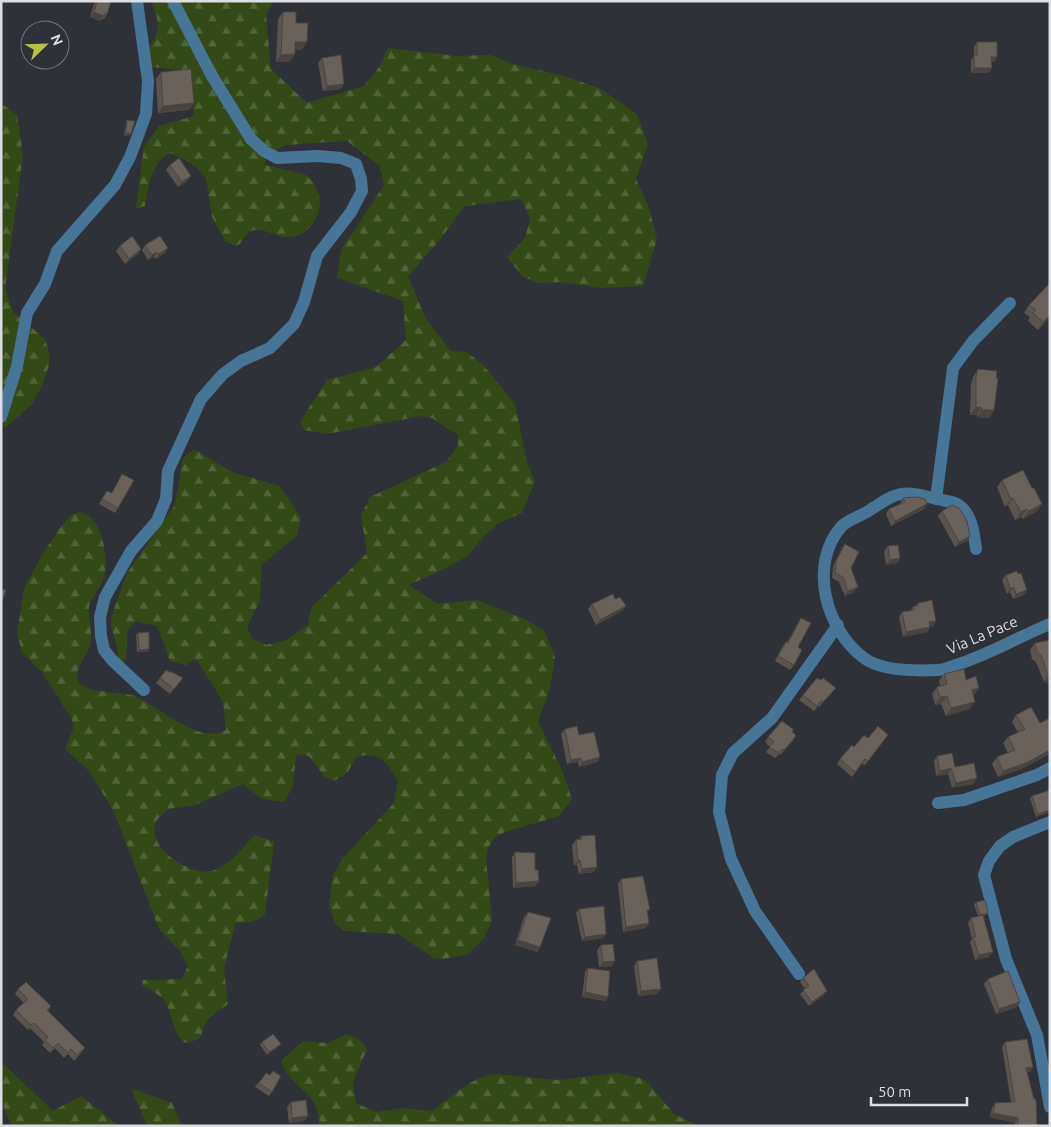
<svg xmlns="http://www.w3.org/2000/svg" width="1051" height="1127" viewBox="0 0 1051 1127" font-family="Ubuntu,sans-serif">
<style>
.forest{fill:url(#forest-firs)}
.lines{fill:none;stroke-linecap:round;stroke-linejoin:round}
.minor{stroke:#477597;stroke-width:12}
.wall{fill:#5b534e}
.shaded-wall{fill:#4a4440}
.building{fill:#6a615b;stroke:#4a4440}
.labels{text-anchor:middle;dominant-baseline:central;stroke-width:4.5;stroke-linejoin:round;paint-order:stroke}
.street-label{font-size:15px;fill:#dddee4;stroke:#2f3139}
</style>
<defs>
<pattern id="forest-firs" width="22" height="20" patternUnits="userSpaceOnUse" patternTransform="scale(1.25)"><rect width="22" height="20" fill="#334a16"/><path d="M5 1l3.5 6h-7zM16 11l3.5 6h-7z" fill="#506438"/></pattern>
</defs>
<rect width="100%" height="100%" fill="#2f3139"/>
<path class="forest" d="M151,1H273L266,15L271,69L307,103L364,86L380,66L388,48L456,56L490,55L516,65L564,76L599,88L637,114L648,144L636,179L649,208L657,239L643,286L601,288L560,282L539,283L523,277L507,257L525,238L530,218L521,199L465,206L438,242L408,276L426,319L451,351L467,352L484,366L515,404L527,463L535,481L522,513L499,523L484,536L468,556L442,570L409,585L438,604L477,600L522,618L544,630L555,657L549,692L538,721L562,770L572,799L559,816L505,832L494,838L488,848L486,859L492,918L489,928L484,938L467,955L443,959L434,958L398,934L344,931L335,923L329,904L333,875L343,858L394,803L398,780C386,762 380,751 356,757L348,772L334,781L325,777L309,756L296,754L293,786L284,802L262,799L243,784L195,805L167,809C164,813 157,819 155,824C148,849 190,875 211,871C229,867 242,848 255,835L274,842L265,914C258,922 246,922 235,924L224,968L228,1004C222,1009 210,1015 206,1022C199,1036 206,1038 186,1043C171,1035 173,1008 162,998C157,993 148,989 142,985L143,980L182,979L188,966L181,952L159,929L114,812L90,772L65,749L74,727L71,717L42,672L22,653L17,632L25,586L44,552L60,528L70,516L79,512C103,515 110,561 103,580C100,589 91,597 89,607C88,618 92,630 91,641C90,653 77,663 77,676C76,695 122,691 134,696C159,706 199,746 226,730L223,702L199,663L195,659L185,665L170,661L157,626L136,621L128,629L126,657L124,663L120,661L111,625V619L114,609L127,573L175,505L183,459L186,455L194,450L199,452L232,472L280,486L301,517L297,536L262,564L260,600L247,627L252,638L266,645L286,640L308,625L309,616L312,607L367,553L361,515L370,497L446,462L458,446V435L432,418L421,416L327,434L304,430L300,421L327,380L376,367L406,340L403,301L337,278L341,250L384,185L380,166L347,141L285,145L265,158V165L304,174C312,179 316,186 319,195C324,214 308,239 286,237C277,237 266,229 256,230C248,230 244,238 240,244L235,246L225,241L212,217L206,178L195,166L171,153C150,161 149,187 145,206L136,209L144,147L159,126L194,116L189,71L151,67L149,47C163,29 158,20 151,1Z
M1,103L17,115L23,155L5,289L13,312L45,339L50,355L49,366L40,390L31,405L6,427L1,425Z
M346,1034L360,1040L367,1049L353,1082L356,1103L376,1112L401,1108L432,1111C451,1097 470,1078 494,1074L558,1080L617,1073L640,1078L647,1082L674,1114L699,1126H316L319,1124C321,1092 288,1087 281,1061L303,1041L328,1043Z
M1,1062L53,1111L81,1096L119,1126H12L1,1102Z
M131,1088L172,1103L182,1126H147Z"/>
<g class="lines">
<path class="minor" d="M1,417L17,366L27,313L45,284L57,251L115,185L130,157L146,114L148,81L137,1
M936,499L953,368L973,341L1010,303
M976,549C974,533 972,511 955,503C948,501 940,500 933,498C901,490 897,492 870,510C862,516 848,519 841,527C808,565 826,630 864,658C881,671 917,671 938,670C944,670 950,667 956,665C988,655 1018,637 1050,624
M144,690L112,660L104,650L101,636L100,617L105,597L131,551L157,521L166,499L168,471L201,399L223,374L241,361L270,348L294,324L304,302L317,256L351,212L362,191L361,179L356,164L341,158L318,156L277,158L264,151L251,139L212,76L173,1
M938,803L964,800L1037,775L1050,768
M1050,822L1013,837L1000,846L989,861L984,875L1006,959L1037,1035L1050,1107
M799,974L755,911L731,859L719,812L722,775L733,753L772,718L838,625"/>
</g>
<path class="wall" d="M95,1H111L107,14L104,19H102L100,21L90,17Z
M283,12L296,23L302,50L295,49L290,62H276L278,19Z
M977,42L997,57L994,62H991L992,68L988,73H971V60L974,56V47Z
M322,58L341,89L323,91L318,63Z
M161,72L194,103L189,110L158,113L156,79Z
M127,120L129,136H124L126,123Z
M170,165L191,176L187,181L178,187L166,170Z
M145,245L165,253L156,259L154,257L148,260L142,250Z
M120,246L141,249L138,254L125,264L116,251Z
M1050,283V317L1038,330L1028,321L1030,317L1024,313L1029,305Z
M978,369L996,378L994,410L989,418L977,417V415H970L971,384L973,377Z
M122,474L118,508L115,513L99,504L107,491L112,493Z
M1002,480L1032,488L1042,504L1036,512L1023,519L1021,517L1015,520L1008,505L1005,507L997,487Z
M903,498L924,509L891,526L886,514L889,509L900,504V503Z
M942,511L970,536L967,541L955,547L938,516Z
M845,544L851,568L854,592L845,596L839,582L832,578L833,566L841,550Z
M888,546L900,558L897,563L886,565L884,551Z
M1018,574L1027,590L1024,595L1013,599L1010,592L1007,594L1002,580L1006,575Z
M615,599L626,606L622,611L596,625L588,609L592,604Z
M918,603L936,621L933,626H930L927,632L903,637L899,617L902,612L910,611L913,607L915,606Z
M801,618L798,647L794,665L790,670L775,661L782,647L786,642H787Z
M138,633L149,649L148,652H137L136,635Z
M1050,640V684L1044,682L1036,662L1032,659L1030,650L1035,643Z
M169,672L183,678L170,694L156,683L160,678Z
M944,674L966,680L979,688L973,696L975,702L969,709L946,716L941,704L935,705L932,694L937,687L940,686L939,681Z
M832,693L819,707L818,706L814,711L799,700L803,695Z
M1031,707L1022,769L998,777L992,764L997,757L1008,753L1003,743L1008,737L1018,732L1012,722L1016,715Z
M565,729L579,735L600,757L597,762L579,767L578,762L567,764L561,734Z
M792,732L793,741L780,755L779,754L775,758L766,752L770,747L765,742L768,737Z
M888,735L865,765L862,764L852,777L837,764L840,759L854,747L868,738Z
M937,756L955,767L977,778L973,784L952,788L948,774L936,776L934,761Z
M1032,796L1050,812L1036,817L1030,798Z
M581,836L594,872L579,874L577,865H574L572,845L576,840L579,839Z
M515,852L535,870L539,881L535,886L513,888L512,857Z
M621,879L647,913L649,923L645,928L623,932L618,884Z
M976,902L988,913L986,915L983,916L989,957L975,960L970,942L972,939L968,923L971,918L978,916L974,905Z
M579,909L603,938L582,941L576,913Z
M528,912L540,947L537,952L515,945L524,917Z
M601,945L612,966L599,967L597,950Z
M637,961L657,994L638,996L634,966Z
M588,968L608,997L605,1001L582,997L585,972Z
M803,978L824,995L809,1006L800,994L805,989L800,982Z
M988,979L1020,1002L1017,1007L996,1014L984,984Z
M18,989L51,1006L48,1011L85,1048L81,1053L74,1061L68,1054L64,1058L55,1048L50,1053L42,1045L44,1042L30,1028L28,1030L13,1015L16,1010L24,1003L15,994Z
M262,1042L279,1046L267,1055L260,1045Z
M1005,1042L1033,1067L1030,1072H1027L1037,1126H1015V1123L990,1117L992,1108L995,1103L1011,1102L1002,1047Z
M266,1073L272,1092L269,1096L255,1087Z
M291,1102L308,1116L304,1121L289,1123L287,1107Z"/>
<path class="shaded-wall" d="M94,12L104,16L100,21L90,17Z
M295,42H307L302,50L290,49Z
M295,54L290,62H276L281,55Z
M991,57H997L994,62H987Z
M974,68H992L988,73H971Z
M344,84L341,89L323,91L327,86Z
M194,103L189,110L158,113L163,106Z
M126,133L131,134L129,136H124Z
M191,176L187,181L178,187L182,182Z
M168,248L165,253L156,259L159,254Z
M141,249L138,254L125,264L129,259Z
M157,252L154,257L148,260L152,255Z
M1050,315V317L1038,330L1043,322Z
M976,407L982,408L977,415H970Z
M982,410H994L989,418L977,417Z
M1013,498L1008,505L1005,507L1011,499Z
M927,504L924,509L891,526L895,521Z
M1042,504L1036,512L1023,519L1029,511Z
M1027,509L1021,517L1015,520L1021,512Z
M970,536L967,541L955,547L959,542Z
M900,558L897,563L886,565L890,560Z
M858,587L854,592L845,596L848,591Z
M1014,587L1010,592L1007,594L1010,589Z
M1027,590L1024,595L1013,599L1016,594Z
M626,606L622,611L596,625L600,620Z
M936,621L933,626L926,627L929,622Z
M930,627L927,632L903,637L906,632Z
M149,649L148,652H137L139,650Z
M1048,675L1050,676V684L1044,682Z
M979,688L974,695L966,697L972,690Z
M947,696L941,704L935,705L940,697Z
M975,702L969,709L946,716L951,708Z
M1050,750V754L1022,769L998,777L1003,771Z
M600,757L597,762L579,767L582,762Z
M581,758L578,762L567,764L571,760Z
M951,768L948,774L936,776L940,771Z
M977,778L973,784L952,788L956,783Z
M1050,810V812L1036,817L1038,814Z
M578,860H580L577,865H574Z
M597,867L594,872L579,874L582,869Z
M539,881L535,886L513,888L516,883Z
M649,923L645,928L623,932L626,927Z
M606,934L603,938L582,941L585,937Z
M518,940L540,947L537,952L515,945Z
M993,952L989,957L975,960L979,955Z
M615,961L612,966L599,967L603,962Z
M661,989L657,994L638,996L641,991Z
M827,991L824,995L809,1006L812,1002Z
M585,992L608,997L605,1001L582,997Z
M1020,1002L1017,1007L996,1014L999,1009Z
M281,1044L279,1046L267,1055L269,1052Z
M1033,1067L1030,1072L1023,1073L1026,1068Z
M993,1113L1018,1118L1015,1123L990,1117Z
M308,1116L304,1121L289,1123L292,1118Z"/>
<path class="building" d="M97,1H111L107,14L105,13L104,16L94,12Z
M283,12H296V23H308L307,42H295V54L281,55Z
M977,42H997V57H991L992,68H974V55H977Z
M341,55L344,84L327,86L322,58Z
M191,69L194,103L163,106L161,72Z
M127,120L135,121L131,134L126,133Z
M179,158L191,176L182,182L170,165Z
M132,236L141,249L129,259L120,246Z
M160,236L168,248L159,254L157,252L152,255L145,245Z
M1050,283V315L1043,322L1033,313L1036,310L1029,305Z
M978,369L997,371L996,378H998L994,410H982V408L976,407V376Z
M1023,470L1032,488H1034L1042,504L1029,511L1027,509L1021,512L1013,498L1011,499L1002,480Z
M122,474L134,480L118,508L102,499L107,491L112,493Z
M916,497L925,499L927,504L895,521L889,509L905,502L903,498Z
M952,505L959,508L967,521L970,536L959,542L942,511Z
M845,544L859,552L851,568L858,587L848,591L843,577L835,573L836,561Z
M898,545L900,558L890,560L888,546Z
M1017,571L1018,574L1021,573L1027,590L1016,594L1014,587L1010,589L1006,575Z
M1,589L6,590L1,605Z
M613,594L615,599L620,597L626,606L600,620L592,604Z
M932,600L936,621L929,622L930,627L906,632L902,612L914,610L913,607L918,606V603Z
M801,618L811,623L798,647L802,650L794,665L778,656L786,642L788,643Z
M149,632V649L139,650L138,633Z
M1050,640V676L1048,675L1041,655L1037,652L1035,643Z
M964,669L966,680L976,676L979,688L972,690L975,702L951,708L947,696L940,697L937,687L947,684L944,674Z
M166,670L169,672H172L183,678L174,689L160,678Z
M817,678L821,680L823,678L836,688L823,702L821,701L817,706L803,695Z
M1031,707L1040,723L1050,718V750L1026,763L1003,771L997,757L1015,750L1008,737L1025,729L1016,715Z
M782,721L794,730L792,731L796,736L784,750L782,749L779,753L769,747L774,742L768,737Z
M577,726L579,735L594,732L600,757L582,762L581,758L571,760L565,729Z
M878,726L888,735L868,761L865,759L855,772L840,759L852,745L854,747L864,735L868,738Z
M952,753L955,767L974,763L977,778L956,783L951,768L940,771L937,756Z
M1050,790V810L1038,814L1032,796Z
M595,835L597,867L582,869L580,860H578L576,840L582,839L581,836Z
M515,852L535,853V870H538L539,881L516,883Z
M643,876L650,910H647L649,923L626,927L621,879Z
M985,900L988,913L980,915L976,902Z
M604,906L606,934L585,937L579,909Z
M528,912L551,918L540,947L518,940Z
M983,915L993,952L979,955L973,937H976L971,918Z
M613,944L615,961L603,962L601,945Z
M657,958L661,989L641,991L637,961Z
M588,968L610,971L608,997L585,992Z
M814,969L827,991L812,1002L803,990L809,986L803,978Z
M1008,971L1020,1002L999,1009L988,979Z
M26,982L51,1006L47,1010L85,1048L77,1055L71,1049L68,1053L58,1043L53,1048L45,1040L48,1037L34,1023L31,1025L16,1010L28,999L18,989Z
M273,1034L281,1044L269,1052L262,1042Z
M1027,1039L1033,1067L1026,1068L1034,1099H1036L1037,1126H1018V1118L993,1113L995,1103L1015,1102L1005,1042Z
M273,1071L281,1076L272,1092L259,1083L266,1073L270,1075Z
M306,1100L308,1116L292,1118L291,1102Z"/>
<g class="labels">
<g class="street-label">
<text transform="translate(982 635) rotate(-23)">Via La Pace</text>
</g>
</g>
<rect width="1051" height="1127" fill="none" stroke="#dddee4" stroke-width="5"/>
<g transform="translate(45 45) rotate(67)"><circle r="24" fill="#2f3139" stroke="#75767d"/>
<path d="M0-4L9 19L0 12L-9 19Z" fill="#b7c147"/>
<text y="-8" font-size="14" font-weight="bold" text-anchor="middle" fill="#dddee4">N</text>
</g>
<path d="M871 1097v8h96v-8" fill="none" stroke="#dddee4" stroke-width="2.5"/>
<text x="878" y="1097" font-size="15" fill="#dddee4" stroke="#2f3139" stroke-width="4" paint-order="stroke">50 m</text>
</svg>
